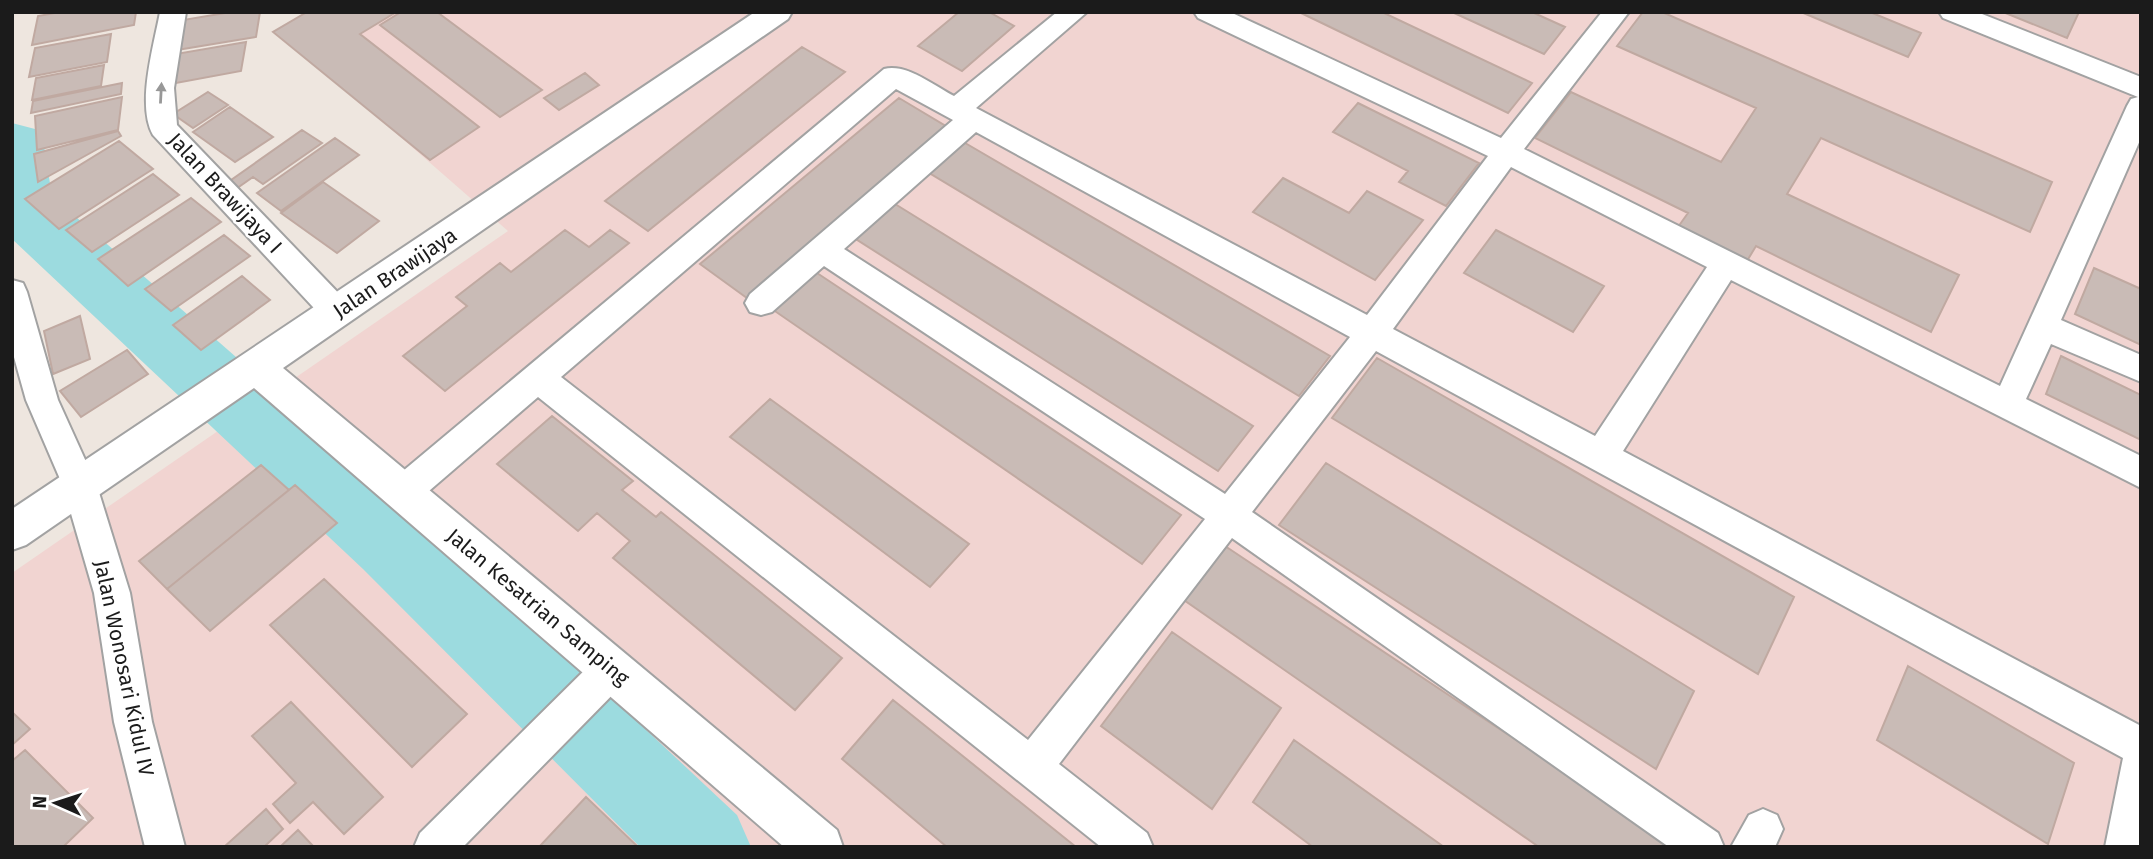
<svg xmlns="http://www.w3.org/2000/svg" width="2153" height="859" viewBox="0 0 2153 859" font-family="'Fira Sans',sans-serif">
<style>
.military{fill:#f1d4d1}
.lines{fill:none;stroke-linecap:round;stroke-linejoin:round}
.river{fill:#9cdbdf;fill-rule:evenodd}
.building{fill:#c9bbb6;stroke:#c0a9a1;stroke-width:2}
.minor-casing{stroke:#a2a2a2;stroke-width:4}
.tertiary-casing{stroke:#a2a2a2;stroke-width:4}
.minor{fill:#fff;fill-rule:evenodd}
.tertiary{fill:#fff;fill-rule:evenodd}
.oneway{fill:#989898}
.labels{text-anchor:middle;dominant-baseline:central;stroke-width:5;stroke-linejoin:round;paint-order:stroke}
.street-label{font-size:21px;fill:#1b1b1b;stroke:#fff}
</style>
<rect width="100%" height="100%" fill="#eee6df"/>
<path class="military" d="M307,12H2141V847H12V573L508,231L277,29Z"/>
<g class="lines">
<path class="river" d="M12,123L35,129L44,146L52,196L419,517L737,815L751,847H640L363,569L12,239Z"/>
</g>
<path class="building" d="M60,12H136L134,25L32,45L38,16Z
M231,12H260L256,37L171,51L177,21Z
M307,12H390L393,14L360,34L479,127L430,160L273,32Z
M401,12H437L542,90L500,117L380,25Z
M959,12H989L1014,26L962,71L918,46Z
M1299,12H1382L1532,83L1508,113Z
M1452,12H1532L1565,27L1544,54Z
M1643,12H1662L2052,182L2030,232L1821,138L1787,194L1959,275L1931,332L1756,246L1747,261L1678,227L1688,213L1535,138L1571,92L1721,162L1756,108L1617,46Z
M1801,12H1870L1921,33L1908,57Z
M2003,12H2079L2067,38Z
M111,34L107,62L29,77L35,48Z
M246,42L241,71L165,85L170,55Z
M802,47L845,72L648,231L605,201Z
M104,65L101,86L32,100L36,78Z
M585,73L599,85L559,110L544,98Z
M122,83L121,94L31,113L33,101Z
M208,92L228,105L193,128L173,114Z
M122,97L118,130L37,150L35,116Z
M899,98L949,128L751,301L700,264Z
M1358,103L1479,163L1446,206L1399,182L1408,171L1333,132Z
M230,107L273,137L235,162L193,132Z
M302,130L322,143L263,184L253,177L233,191L224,185Z
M118,131L121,136L38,182L34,154Z
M335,138L359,155L281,211L257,193Z
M960,140L1330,356L1299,396L926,171Z
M119,141L153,169L59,229L25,199Z
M153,174L179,195L92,252L66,230Z
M1283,178L1349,213L1367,191L1423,220L1375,280L1253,212Z
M323,182L379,221L337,253L281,213Z
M191,198L221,222L128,286L98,259Z
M887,199L1253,426L1218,471L848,234Z
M565,230L589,247L610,230L629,243L445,391L403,356L467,306L456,297L500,263L511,272Z
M1496,230L1604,286L1573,332L1464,273Z
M224,235L250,256L171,311L145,289Z
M2094,268L2141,289V345L2075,314Z
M811,269L1181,515L1142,564L769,307Z
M242,276L270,300L201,350L173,325Z
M80,316L90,359L53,374L44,331Z
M127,350L148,374L81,417L60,391Z
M2061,356L2141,395V440L2046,394Z
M1377,358L1794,597L1758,674L1332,418Z
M770,399L969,544L930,587L730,437Z
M552,416L633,481L622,490L656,517L661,512L842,658L795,710L613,558L630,541L597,513L578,531L497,464Z
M1326,463L1694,691L1656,769L1279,525Z
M261,465L289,490L167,589L139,561Z
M295,485L337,523L210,631L167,589Z
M1222,544L1675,846L1674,847H1539L1181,598Z
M324,579L467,714L412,767L270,625Z
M1172,632L1281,708L1212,809L1101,726Z
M1908,666L2074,763L2048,844L1877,740Z
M893,700L1076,847H947L842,759Z
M291,702L383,797L344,834L313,802L290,823L273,804L296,783L252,736Z
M12,712L30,729L12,745Z
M1294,740L1444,847H1313L1253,802Z
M25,750L93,818L63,847H12V761Z
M586,797L638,847H539Z
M266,809L283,829L264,847H224Z
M298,830L314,847H280Z"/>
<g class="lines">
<g class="minor-casing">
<path id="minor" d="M160,12H186L174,88L177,125L348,303L353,312L348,321L337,325L326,321L153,135C136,105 154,45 160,12Z
M1057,12H1087L976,108L1367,315L1488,156L1198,18L1194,12H1230L1501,138L1602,12H1629L1524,149L2000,386L2127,106L2131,99L2138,97L1943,18L1939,12H1977L2141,77V138L2061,320L2141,355V382L2051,344L2026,399L2141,456V488L1731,280L1623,451L2141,726V847H2105L2123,758L1376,351L1252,512L1718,833L1724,847H1669L1232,538L1059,764L1147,833L1153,847H1101L538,397L415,503L403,507L391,503L386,492L391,481L884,69C907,63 934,86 954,96ZM896,89L953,120L750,294L745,303L750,312L761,315L772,312L824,266L1205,519L1028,740L561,377ZM976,132L1350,337L1225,494L844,249ZM1511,167L1707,267L1595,436L1393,329Z
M12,280L23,283L27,292L58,400L97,486L130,593L152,722L185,847H145L114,722L94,593L63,486L26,400L12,350Z
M612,651L625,656L631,669L625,682L463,847H414L420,833L599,656Z
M1763,809L1777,815L1783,829L1775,847H1731L1749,815Z"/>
</g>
<g class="tertiary-casing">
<path id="tertiary" d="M755,12H792L788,19L283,368L837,830L843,847H784L254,388L26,545L12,550V509Z"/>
</g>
<use href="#minor" class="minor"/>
<use href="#tertiary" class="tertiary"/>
</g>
<defs><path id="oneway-solid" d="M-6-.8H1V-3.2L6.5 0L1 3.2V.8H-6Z" transform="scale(1.75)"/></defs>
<use class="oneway" href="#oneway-solid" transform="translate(161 93) rotate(-87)"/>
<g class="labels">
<g class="street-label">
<text transform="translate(225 193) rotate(47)">Jalan Brawijaya I</text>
<text transform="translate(395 273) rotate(-34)">Jalan Brawijaya</text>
<text transform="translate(538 607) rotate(40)">Jalan Kesatrian Samping</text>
<text transform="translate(124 668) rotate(78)">Jalan Wonosari Kidul IV</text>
</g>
</g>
<rect width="2153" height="859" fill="none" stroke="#1b1b1b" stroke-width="28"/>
<g transform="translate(56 803) rotate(273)" stroke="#ffffff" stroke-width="5" paint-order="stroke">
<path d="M0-5L12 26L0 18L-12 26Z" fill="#1b1b1b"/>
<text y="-10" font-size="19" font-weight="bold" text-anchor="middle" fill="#1b1b1b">N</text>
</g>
</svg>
